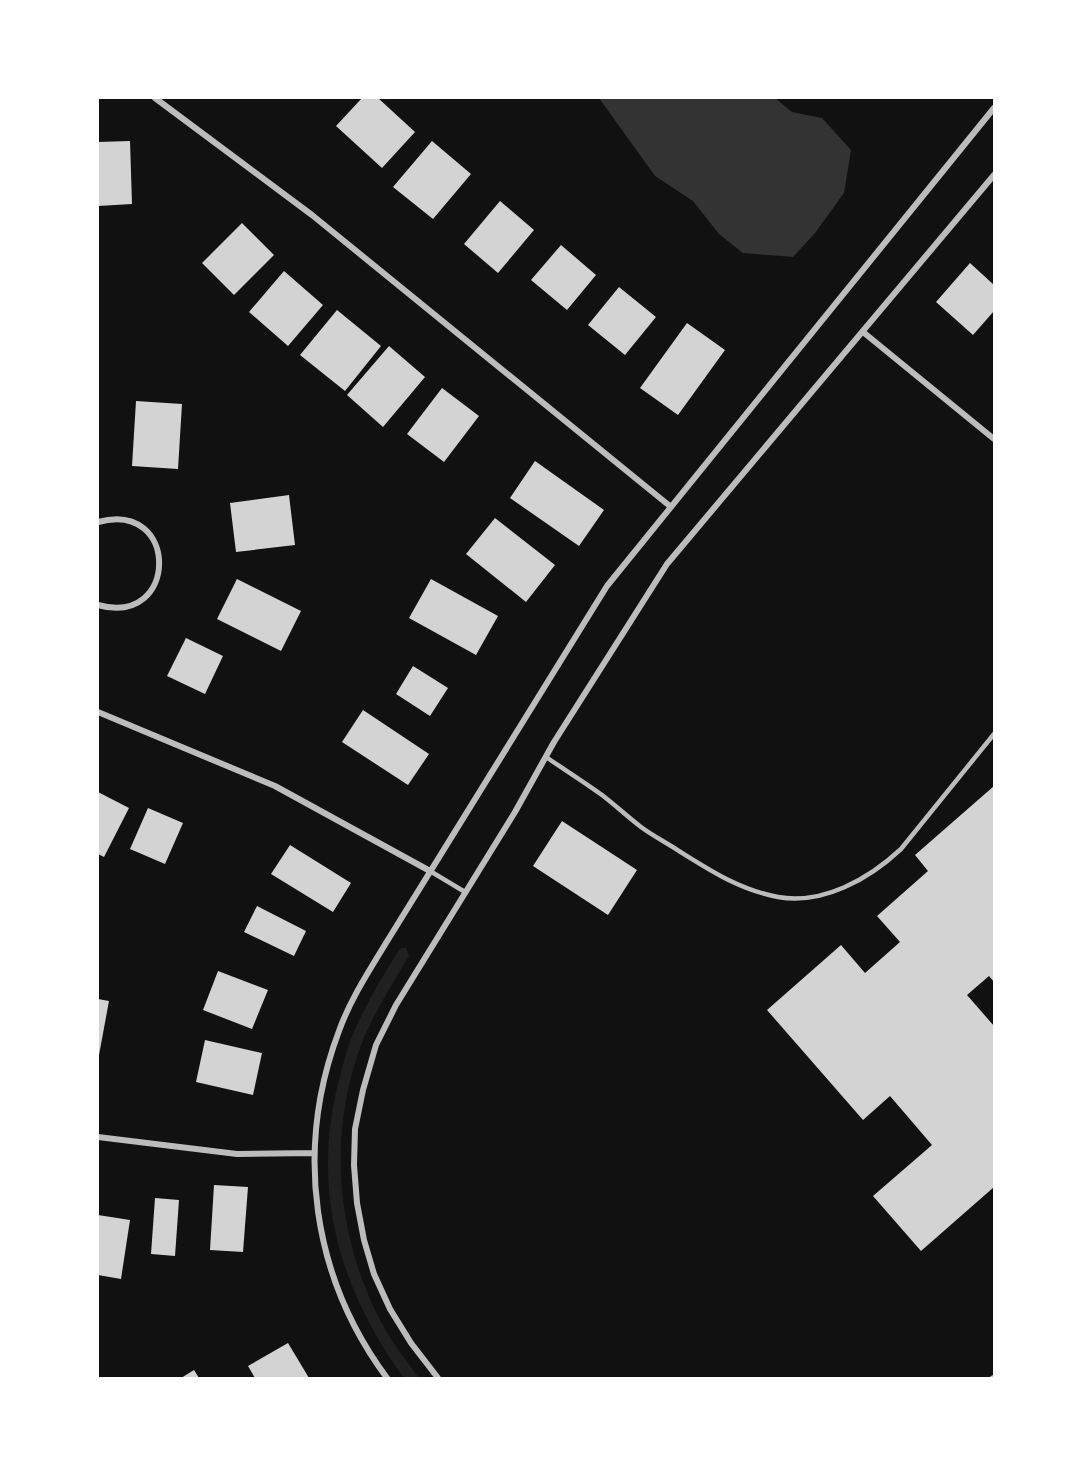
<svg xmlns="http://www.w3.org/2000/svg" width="1092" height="1476" viewBox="0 0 1092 1476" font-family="'Source Sans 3',sans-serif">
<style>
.green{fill:#202020}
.water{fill:#333}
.building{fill:#d3d3d3}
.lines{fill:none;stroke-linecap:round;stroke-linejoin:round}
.service{stroke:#bcbcbc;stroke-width:4.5}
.minor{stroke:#bcbcbc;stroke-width:6}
</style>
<rect width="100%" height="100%" fill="#111"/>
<path class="green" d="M402,948H406L409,956C393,983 375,1011 363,1040C328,1130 335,1228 377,1314C388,1337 404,1358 419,1378H404C336,1285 309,1182 342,1069C345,1057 348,1045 353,1034C365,1005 382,977 399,950Z"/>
<path class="water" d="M599,98H775L792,112L822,118L851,150L844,193L815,233L793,257L743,253L719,234L693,201L655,176Z"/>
<path class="building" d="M362,98H378L415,132L382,168L336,126Z
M130,141L132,204L98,206V142Z
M432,141L471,174L433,219L393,187Z
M500,201L534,230L498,273L464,244Z
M242,223L274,255L234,295L202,263Z
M561,245L596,275L567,310L531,280Z
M970,263L994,285V311L973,335L936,302Z
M284,271L323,305L288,346L249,312Z
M619,287L656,317L625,355L588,325Z
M337,310L381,346L345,391L300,355Z
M687,323L725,350L678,415L640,388Z
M389,346L425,377L383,427L347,395Z
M442,388L479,416L444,462L407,434Z
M136,401L182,404L178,469L132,466Z
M535,461L604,510L579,546L510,498Z
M289,495L295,545L236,552L230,503Z
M495,518L555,565L526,602L466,554Z
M237,579L301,611L281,651L217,619Z
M431,579L498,616L476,655L409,618Z
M186,638L223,656L205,694L167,676Z
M413,666L448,688L430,716L396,694Z
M363,710L429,754L408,785L342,742Z
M994,786V982L989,976L967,995L994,1026V1187L921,1251L873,1196L932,1145L890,1096L863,1120L767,1010L841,945L865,973L900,942L877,916L928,871L915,855Z
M98,792L129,808L104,857L98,854Z
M148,808L183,823L165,864L130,849Z
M562,821L637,870L608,915L533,866Z
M290,845L351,883L333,912L271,874Z
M257,906L306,931L294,956L244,932Z
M218,971L268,990L252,1029L203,1010Z
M98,999L109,1001L99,1055H98Z
M205,1040L262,1053L253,1095L196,1082Z
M214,1185L248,1187L243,1252L210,1250Z
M155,1198L179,1200L175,1256L151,1254Z
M98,1215L130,1220L121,1279L98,1275Z
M288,1343L309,1378H255L248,1366Z
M194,1370L199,1378H181Z"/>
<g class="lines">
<path class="service" d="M546,757C565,770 584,782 602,795C615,805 628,817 641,827C653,836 667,843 679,851C711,871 740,890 778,897C823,905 869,879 901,849L994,734
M430,871L465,892
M992,1378L994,1377"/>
<path class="minor" d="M155,98L312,215L671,507
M863,332L994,439
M98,522C180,499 179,628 98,605
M98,712L275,786L430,871
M98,1137L237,1154L314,1153
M387,1378C312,1277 294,1150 339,1031C350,1000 369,971 386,943L607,586L994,108
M438,1378L411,1343L390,1309L374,1274L364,1240L357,1203L354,1165L355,1129L363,1090L376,1045L396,1005L515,812L554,742L667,564L994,175"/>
</g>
<rect width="1092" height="1476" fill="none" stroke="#ffffff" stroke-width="198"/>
</svg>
